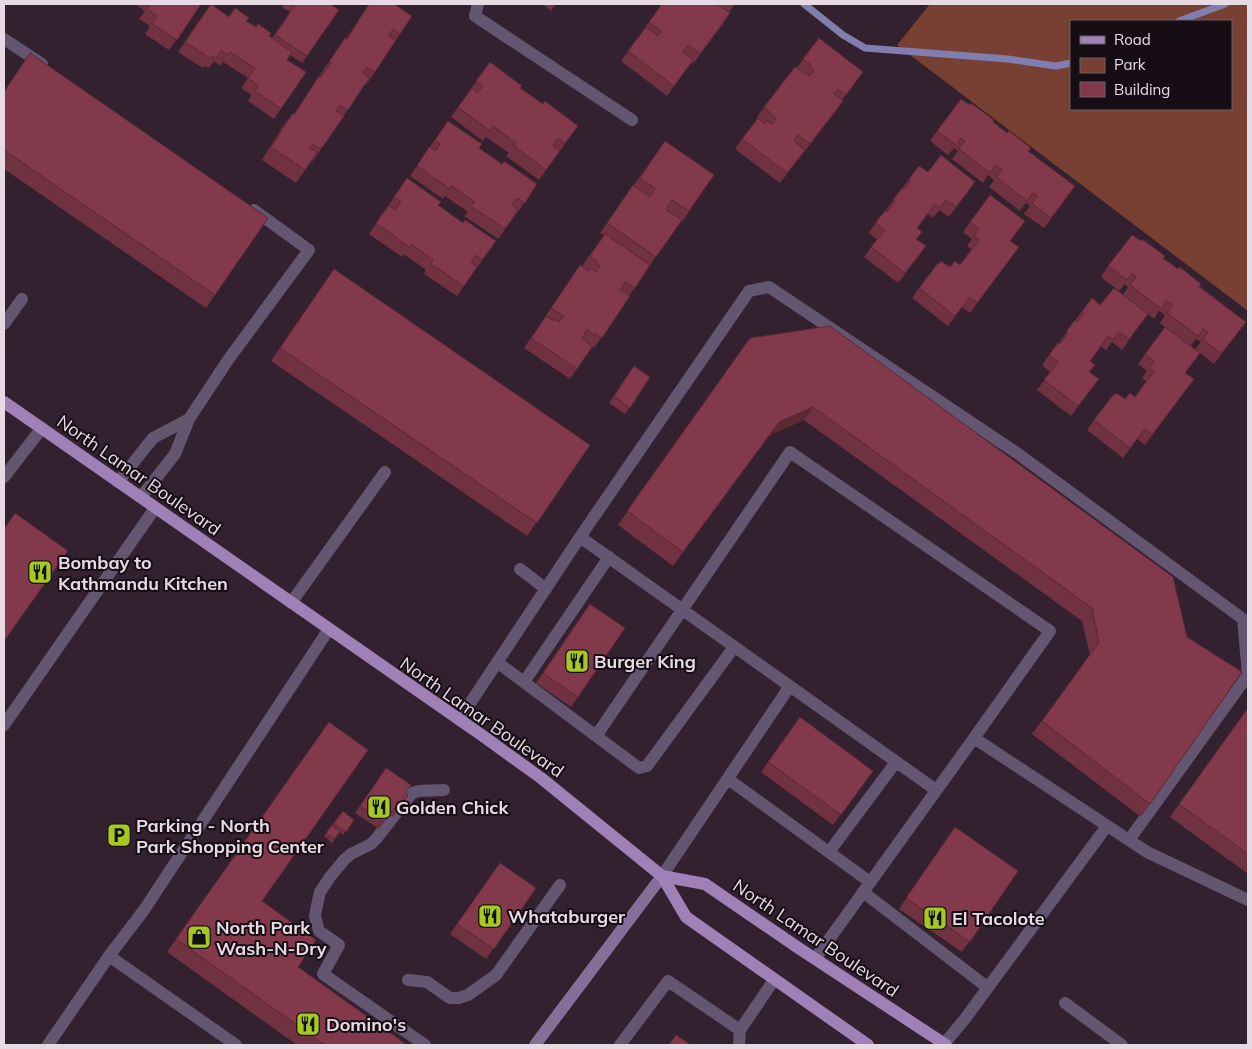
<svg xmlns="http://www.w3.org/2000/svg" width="1252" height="1049" viewBox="0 0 1252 1049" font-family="Mulish,sans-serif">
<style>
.green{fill:#774032;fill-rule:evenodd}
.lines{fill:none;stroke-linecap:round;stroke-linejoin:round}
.stream{stroke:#807eae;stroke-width:7}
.lane{stroke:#645570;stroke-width:12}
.secondary{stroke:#856e99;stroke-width:12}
.primary{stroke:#9f81b8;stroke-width:12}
.wall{fill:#703140}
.shaded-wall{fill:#5b2834}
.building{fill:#82394b;stroke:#5b2834}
.labels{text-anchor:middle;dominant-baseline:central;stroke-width:4;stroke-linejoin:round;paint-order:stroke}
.street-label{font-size:18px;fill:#e7dae3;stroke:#160e14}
.poi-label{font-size:18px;font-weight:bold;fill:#e7dae3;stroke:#160e14;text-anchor:start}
</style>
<rect width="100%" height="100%" fill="#34212f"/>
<path class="green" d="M930,4H1248V311L897,45ZM1071,21H1231V109H1071Z"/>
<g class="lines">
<path class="stream" d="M804,4L843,35L865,48L1008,59L1056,66L1071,63
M1179,21L1225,4"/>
<path class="lane" d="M478,4L475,16L632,120
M4,39L42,64
M4,324L22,299
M4,477L42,428
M118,482L153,438L189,419
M141,497L175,454L189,419L228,360L309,250L254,210
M580,537L936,790
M520,569L546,589
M291,603L385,472
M497,662L639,768L647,766L734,647
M524,682L609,557
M459,720L580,537L749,291L769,287L1017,453L1243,619L1248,675
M4,725L155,508
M596,736L790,452L1050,631L974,738
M728,779L870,882
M1129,840L1248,675
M829,852L896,762
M662,876L790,686
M863,892L987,987
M109,956L144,910L329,629
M815,959L974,738L1147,852L1248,900
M408,980L427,982L450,998H459L468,995L496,975L560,885
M1065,1003L1122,1045
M944,1044L964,1020L1107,826
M48,1045L109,956L236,1045
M425,1045L323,974L339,945L319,931L315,916L317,905L320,892L330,877L344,860L351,854L371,844L376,839L412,793L419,791L444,790
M620,1045L668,981L740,1030L774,980
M739,1045L740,1030"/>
<path class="secondary" d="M535,1045L662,876"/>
<path class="primary" d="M4,402L483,736L541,778L662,876L705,884L797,947L946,1045
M662,876L686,917L868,1045"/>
</g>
<path class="wall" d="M135,4H201L169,50L145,34L150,26L139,19L145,11Z
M211,4L229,17L246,21L272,38L290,12L282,7L284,4H330L339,10L302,63L290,55L287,60L306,72L274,119L248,101L251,95L241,88L248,78L223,62L220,66L214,61L209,68L205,66L203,68L178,52Z
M369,4L412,16L375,72L366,85L365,84L321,149L312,162H311L296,183L262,160L283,126L293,113L294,114L319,76L320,77L321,76L320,75L345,38L346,39Z
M542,4H556L551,11Z
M662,4H735L729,12L723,24L693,64L691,63L667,96L621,61Z
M803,59L856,82L842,100L836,111L780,183L735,149L742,139L765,124L757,117L764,107L797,68Z
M490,62L520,88L543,104L578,126L539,180L506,156L509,153L486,137L483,141L451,117Z
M4,92L268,218L206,308L4,169Z
M448,121L479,148L502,164L537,184L517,213L498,239L464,216L468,212L445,196L443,199L410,176Z
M993,122L1028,151L1068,196L1044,228L1024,214L1030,206L1026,203L1020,211L989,187L994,180L988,175L983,183L952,159L958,151L954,148L948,155L930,141L937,131Z
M665,141L714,175L682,222L681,221L650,265L629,296H630L594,348L588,344L577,369L570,379L524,348L580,265L582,266L604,235L600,233Z
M928,172L968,192L949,217L939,210L933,218L928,214L917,229L922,232L917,239L919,256L898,283L864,257L877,239L869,233L876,222L887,211L886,210L909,179Z
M407,178L438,205L462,223L496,241L457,296L424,274L426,270L404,254L402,257L369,234Z
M1025,221L1010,241L1019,247L970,313L962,307L948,326L912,298L919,288L939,264L950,267L960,265L971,249L967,246L972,239L963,232L970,222Z
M1163,258L1246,322L1214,364L1195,349L1201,342L1196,339L1191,346L1200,353L1185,373L1194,379L1145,445L1137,439L1123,458L1087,430L1094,420L1114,396L1125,399L1135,397L1146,381L1142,378L1147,371L1138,364L1165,327L1160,323L1165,315L1159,311L1154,319L1148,314L1122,350L1112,342L1106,350L1101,346L1090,361V372L1099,379L1071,416L1037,390L1050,372L1042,365L1058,343L1060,344L1059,343L1082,311L1100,305L1123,295L1128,287L1125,284L1119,291L1101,277L1108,266Z
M334,269L590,445L527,536L271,361Z
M750,338L1187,637L1242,672L1141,817L1032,734L1090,655L1082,621L804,420L770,435L673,566L618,525Z
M634,366L650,377L625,414L609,403Z
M590,604L625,628L571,707L536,683Z
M1248,708V874L1170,817Z
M329,722L262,901L298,967L407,1045H297L167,952Z
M768,762L873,771L833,825L761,772Z
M386,768L405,792L408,795L393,817L389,815L379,829L355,813Z
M343,811L354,820L343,835L340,832L332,843L324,836Z
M955,827L1018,871L962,952L899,909Z
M500,863L536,888L486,959L450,934Z"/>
<path class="shaded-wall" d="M843,101L836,111L803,154L810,144Z
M926,246L919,256L898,283L905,273Z
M1019,247L1012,257L970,313L977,303Z
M1099,379L1092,389L1071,416L1078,406Z
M1194,379L1187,389L1145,445L1152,435Z
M813,407L804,420L770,435L673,566L779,422Z"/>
<path class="building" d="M150,4H201L177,40L152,24L157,16L147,9Z
M211,4L229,17L235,8L249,18L246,21L256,27L258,24L271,33L269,36L292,52L287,60L306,72L281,109L255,91L258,85L248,78L255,68L230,52L228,55L221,51L216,58L212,56L210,58L185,42Z
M292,4H330L339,10L307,56L275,35L295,5Z
M369,4H394L412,16L400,34L393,29L389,36L396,40L375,72L367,67L363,73L369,78L348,110L340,105L336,111L344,116L321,149L313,144L310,148L317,152L305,170L271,147L293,113L294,115L319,76L321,77L331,63L329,62L345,38L347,39Z
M662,4H717L730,13L700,54L688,45L683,52L693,60L674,86L628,51L646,27L658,36L661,31L649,22Z
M819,38L863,72L846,95L838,89L834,94L843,101L810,144L798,135L794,141L805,150L787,173L742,139L758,118L765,124L767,121L772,124L776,118L764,107L795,67L810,76L814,70L809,66L811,65L803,59Z
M30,53L268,218L215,295L4,150V92Z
M490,62L522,86L520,88L543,104L545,101L578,126L565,143L558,138L553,146L560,151L546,170L514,146L516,143L493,126L490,131L458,107L472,88L477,93L483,86L476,81Z
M961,99L970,105L971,103L994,120L993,122L1007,133L1009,131L1031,148L1028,151L1075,186L1051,218L1032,203L1037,196L1033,193L1027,201L996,177L1002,170L995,165L990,173L959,149L965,141L961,138L956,145L937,131Z
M448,121L482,144L479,148L502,164L504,161L537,184L525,203L517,198L512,205L518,210L505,229L471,206L475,202L452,186L450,189L417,166L429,147L435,151L440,144L435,140Z
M665,141L714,175L689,211L672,200L666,210L682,220L656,257L607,223L633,185L650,197L655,188L640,178Z
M941,155L975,182L956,207L946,200L940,208L935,204L917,228L922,232L916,239L926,246L905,273L871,247L885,230L876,222L885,211L887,212L895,202L893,200L902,188L904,189L911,180L909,179L919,166L928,172Z
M407,178L441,202L438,205L463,223L465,220L496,241L482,260L476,255L471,262L477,267L464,286L431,264L433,260L411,244L409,247L376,223L389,205L395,210L401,202L394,197Z
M990,195L1025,221L1010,241L1019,247L977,303L970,297L955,316L919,288L938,263L939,264L941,261L950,267L955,261L960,265L979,240L974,236L979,229L970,222Z
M605,234L650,265L635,288L626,282L620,290L630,296L602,338L595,333L593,335L587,330L582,338L592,347L577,369L531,338L546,316L554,321L555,319L559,322L564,316L551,308L580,265L589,271L591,268L596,272L600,266L596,263L597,261L590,256Z
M1132,235L1141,241L1142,239L1165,256L1163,258L1178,269L1180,267L1201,284L1199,287L1246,322L1221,354L1203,339L1208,332L1203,329L1198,336L1167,313L1173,305L1166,301L1161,309L1130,285L1136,277L1132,274L1127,280L1108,266Z
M334,269L590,445L537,523L280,348Z
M1114,288L1148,314L1129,339L1119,332L1113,340L1108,336L1090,361L1095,365L1089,372L1099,379L1078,406L1044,380L1058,362L1049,355L1058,343L1060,344L1068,334L1066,332L1075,320L1077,322L1084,313L1082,311L1092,298L1100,305Z
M830,326L1173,577L1187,637L1242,672L1150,804L1042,721L1099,642L1092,608L813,407L779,422L683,552L627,511L750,338Z
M1165,327L1200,353L1185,373L1194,379L1152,435L1145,429L1130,448L1094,420L1113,395L1114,396L1116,393L1125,399L1130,393L1135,397L1154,372L1149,368L1154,361L1145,354Z
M634,366L650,377L630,408L614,396Z
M15,513L68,551L4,641V529Z
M590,604L625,628L578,697L543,673Z
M1248,708V854L1179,804Z
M800,717L873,771L841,815L768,762Z
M329,722L368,750L262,901L316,940L298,967L407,1045H325L176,939Z
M386,768L411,785L405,792L408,795L397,810L394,808L384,822L360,806Z
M343,811L354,820L346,832L334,823Z
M332,825L340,832L334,839L326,833Z
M955,827L1018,871L970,942L906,898Z
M500,863L536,888L494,949L457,924Z
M676,1035L691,1045H669Z"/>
<defs>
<g id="restaurant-square" transform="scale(1.25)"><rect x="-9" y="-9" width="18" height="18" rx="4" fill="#a6c820" stroke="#160e14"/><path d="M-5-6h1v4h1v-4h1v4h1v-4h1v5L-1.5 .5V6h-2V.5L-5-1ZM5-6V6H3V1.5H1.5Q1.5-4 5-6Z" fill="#111"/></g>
<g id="parking-square" transform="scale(1.25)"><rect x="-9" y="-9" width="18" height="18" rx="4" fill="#a6c820" stroke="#160e14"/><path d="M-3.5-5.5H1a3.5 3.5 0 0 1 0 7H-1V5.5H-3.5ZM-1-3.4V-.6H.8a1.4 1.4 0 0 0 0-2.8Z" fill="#111"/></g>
<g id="shop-square" transform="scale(1.25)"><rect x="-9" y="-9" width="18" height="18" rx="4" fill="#a6c820" stroke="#160e14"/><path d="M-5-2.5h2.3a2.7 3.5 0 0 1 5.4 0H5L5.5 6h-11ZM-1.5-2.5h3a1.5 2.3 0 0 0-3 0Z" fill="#111"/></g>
</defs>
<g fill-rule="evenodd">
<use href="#restaurant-square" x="40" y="572"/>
<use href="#restaurant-square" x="577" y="661"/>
<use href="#restaurant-square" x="379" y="807"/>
<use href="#parking-square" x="119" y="835"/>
<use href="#restaurant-square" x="490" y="916"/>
<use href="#restaurant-square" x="935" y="918"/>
<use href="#shop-square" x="199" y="937"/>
<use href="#restaurant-square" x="308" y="1024"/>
</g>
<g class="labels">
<g class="street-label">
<text transform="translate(139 475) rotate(35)">North Lamar Boulevard</text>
<text transform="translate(482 717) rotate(35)">North Lamar Boulevard</text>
<text transform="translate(816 938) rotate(34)">North Lamar Boulevard</text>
</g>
<g class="poi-label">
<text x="58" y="562">Bombay to<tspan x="58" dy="21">Kathmandu Kitchen</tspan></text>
<text x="594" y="661">Burger King</text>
<text x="396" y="807">Golden Chick</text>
<text x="136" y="825">Parking - North<tspan x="136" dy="21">Park Shopping Center</tspan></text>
<text x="508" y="916">Whataburger</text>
<text x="952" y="918">El Tacolote</text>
<text x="216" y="927">North Park<tspan x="216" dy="21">Wash-N-Dry</tspan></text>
<text x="326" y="1024">Domino's</text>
</g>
</g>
<rect width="1252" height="1049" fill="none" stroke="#e7dae3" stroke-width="10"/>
<rect x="1070" y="20" width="162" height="90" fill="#160e14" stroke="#6a6067"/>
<rect x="1080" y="36" width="25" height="8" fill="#9f81b8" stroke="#6a6067"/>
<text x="1114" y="45" font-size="15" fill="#e7dae3">Road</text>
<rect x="1080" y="58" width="25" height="15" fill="#774032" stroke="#6a6067"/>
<text x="1114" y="70" font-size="15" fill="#e7dae3">Park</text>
<rect x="1080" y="82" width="25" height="15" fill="#82394b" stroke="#6a6067"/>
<text x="1114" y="95" font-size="15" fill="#e7dae3">Building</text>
</svg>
